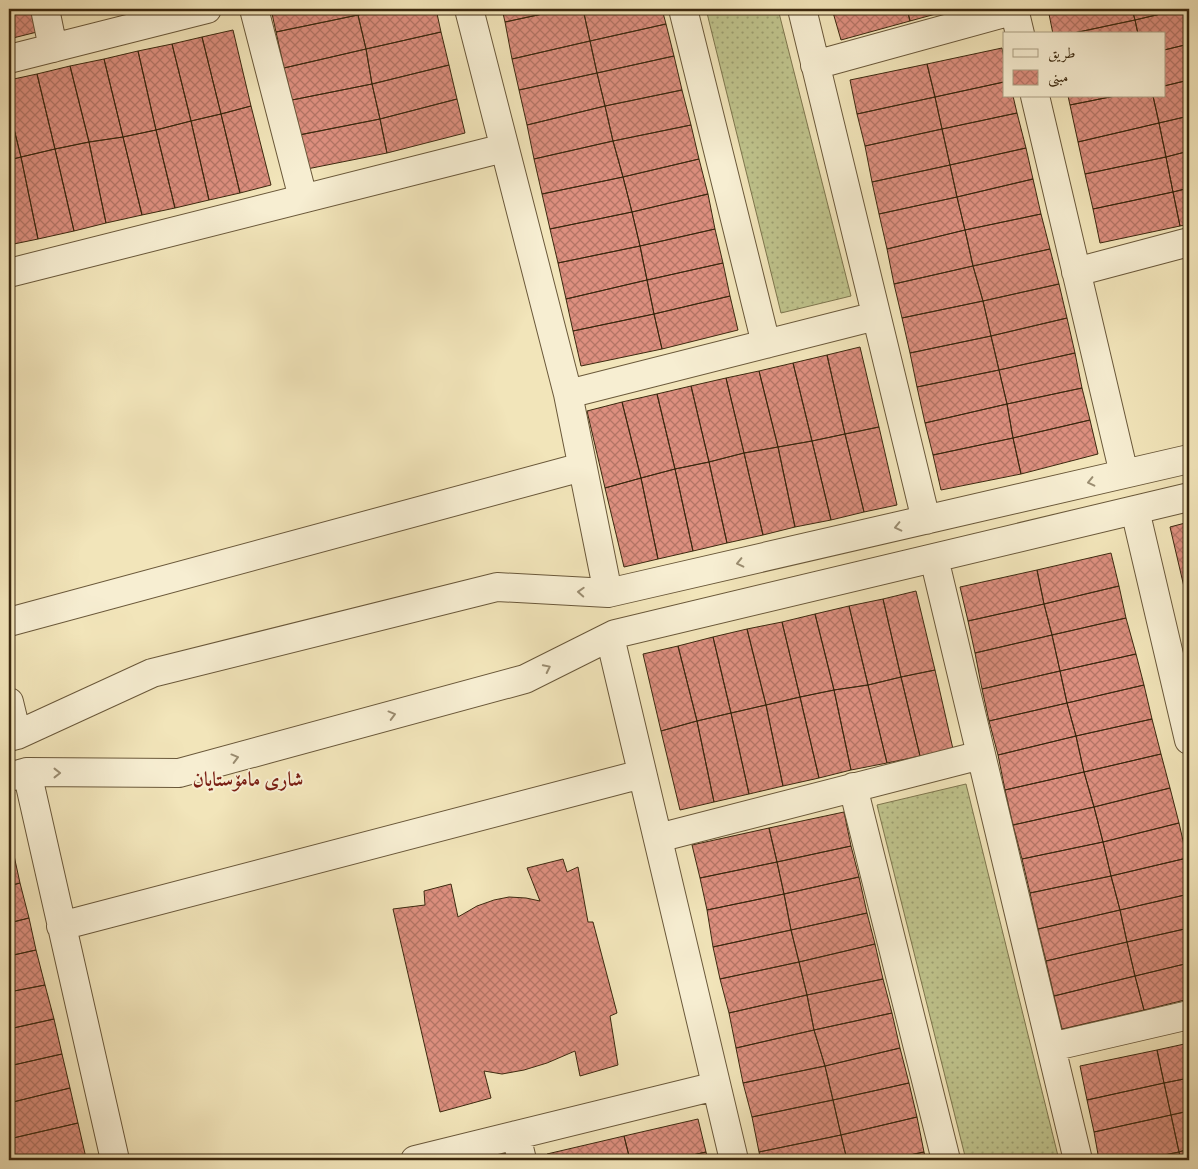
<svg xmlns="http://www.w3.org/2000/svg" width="1198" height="1169" viewBox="0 0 1198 1169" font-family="Vollkorn,Amiri,serif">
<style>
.grass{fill:url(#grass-dots);stroke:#7e764e}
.building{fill:url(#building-cross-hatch);stroke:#3c290f}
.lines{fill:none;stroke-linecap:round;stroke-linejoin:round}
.minor-casing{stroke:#6a583a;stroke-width:30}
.minor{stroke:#f7eed2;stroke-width:28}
.oneway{stroke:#9a8c70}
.labels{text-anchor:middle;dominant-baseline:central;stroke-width:4;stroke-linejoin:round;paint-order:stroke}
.quarter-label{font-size:20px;font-weight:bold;fill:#7a1f14;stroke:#f7eed2}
</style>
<defs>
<pattern id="grass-dots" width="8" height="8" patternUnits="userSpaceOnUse" patternTransform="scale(1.25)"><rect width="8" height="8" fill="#bfc38c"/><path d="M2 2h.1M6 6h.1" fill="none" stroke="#9c9e71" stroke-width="1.8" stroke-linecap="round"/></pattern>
<pattern id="building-cross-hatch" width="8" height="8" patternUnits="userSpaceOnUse" patternTransform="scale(1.25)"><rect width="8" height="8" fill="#dd8f7f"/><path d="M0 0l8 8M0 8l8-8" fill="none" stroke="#b47566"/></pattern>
</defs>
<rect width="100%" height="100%" fill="#f2e5ba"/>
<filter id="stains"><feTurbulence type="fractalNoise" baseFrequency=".004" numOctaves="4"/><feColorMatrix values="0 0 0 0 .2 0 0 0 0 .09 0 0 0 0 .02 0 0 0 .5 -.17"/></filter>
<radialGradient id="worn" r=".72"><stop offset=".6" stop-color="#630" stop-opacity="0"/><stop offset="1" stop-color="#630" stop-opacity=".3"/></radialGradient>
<path class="grass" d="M706,9H778L851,296L781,313Z
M966,784L1059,1160H966L877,805Z"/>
<path class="building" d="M9,9H31L37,32L9,39Z
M271,9H357L358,15L276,32Z
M357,9H386L358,15Z
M386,9H436L441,32L366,49L358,15Z
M502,9H566L505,22Z
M566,9H583L590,41L512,59L505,22Z
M583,9H662L666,24L590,41Z
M832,9H907L910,21L841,40Z
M907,9H954L910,21Z
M1048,9H1132L1135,20L1069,34H1053Z
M1132,9H1182L1135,20Z
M1182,9H1189V44L1164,50V34H1138L1135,20Z
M358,15L366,49L284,68L276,32Z
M1135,20L1138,34H1069Z
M666,24L674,56L597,73L590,41Z
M233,30L251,106L221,114L202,37Z
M441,32L449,65L372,84L366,49Z
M202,37L221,114L191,121L172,44Z
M590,41L597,73L519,90L512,59Z
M172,44L191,121L156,130L138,51Z
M1189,44V80L1164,86V50Z
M1002,48L1004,59V82L935,97L927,64Z
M366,49L372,84L292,100L284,68Z
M138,51L156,130L123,137L104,59Z
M674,56L682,90L605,106L597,73Z
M104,59L123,137L89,142L70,66Z
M927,64L935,97L857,114L850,80Z
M449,65L457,99L380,119L372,84Z
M70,66L89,142L55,149L37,74Z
M597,73L605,106L527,125L519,90Z
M37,74L55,149L21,157L9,109V80Z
M1189,80V116L1159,123L1153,96H1164V86Z
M1004,82V96H1013L1017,113L942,129L935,97Z
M372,84L380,119L299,135L292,100Z
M682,90L691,125L613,141L605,106Z
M1068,96H1115L1070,105Z
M1115,96H1153L1159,123L1078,142L1070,105Z
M935,97L942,129L865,146L857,114Z
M457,99L465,133L387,153L380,119Z
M251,106L271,185L240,193L221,114Z
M605,106L613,141L534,159L527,125Z
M9,109L21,157L9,160Z
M1017,113L1026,148L950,165L942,129Z
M221,114L240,193L209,200L191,121Z
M1189,116V151L1166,157L1159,123Z
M380,119L387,153L307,169L299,135Z
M191,121L209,200L175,208L156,130Z
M1159,123L1166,157L1085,174L1078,142Z
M691,125L699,159L623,177L613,141Z
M942,129L950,165L872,182L865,146Z
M156,130L175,208L142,215L123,137Z
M123,137L142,215L106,223L89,142Z
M613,141L623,177L542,194L534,159Z
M89,142L106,223L74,231L55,149Z
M1026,148L1033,179L957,197L950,165Z
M55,149L74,231L38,239L21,157Z
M1189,151V188L1173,192L1166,157Z
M21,157L38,239L9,245V160Z
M1166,157L1173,192L1093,209L1085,174Z
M699,159L708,194L632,212L623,177Z
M950,165L957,197L879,214L872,182Z
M623,177L632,212L550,229L542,194Z
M1033,179L1041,214L965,230L957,197Z
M1189,188V224L1180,226L1173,192Z
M1173,192L1180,226L1100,243L1093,209Z
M708,194L715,229L640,246L632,212Z
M957,197L965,230L887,249L879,214Z
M632,212L640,246L558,263L550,229Z
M1041,214L1050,249L973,266L965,230Z
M715,229L723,263L647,280L640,246Z
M965,230L973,266L894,284L887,249Z
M640,246L647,280L566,299L558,263Z
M1050,249L1059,284L983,301L973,266Z
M723,263L730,296L654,314L647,280Z
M973,266L983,301L902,318L894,284Z
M647,280L654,314L573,331L566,299Z
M1059,284L1067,318L991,336L983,301Z
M730,296L738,330L662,349L654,314Z
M983,301L991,336L910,353L902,318Z
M654,314L662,349L581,366L573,331Z
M1067,318L1075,353L999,370L991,336Z
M991,336L999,370L917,387L910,353Z
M860,347L879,427L845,434L827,355Z
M1075,353L1082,388L1007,404L999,370Z
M827,355L845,434L812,441L793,363Z
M793,363L812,441L778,447L759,371Z
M999,370L1007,404L925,423L917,387Z
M759,371L778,447L744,453L726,378Z
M726,378L744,453L709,462L691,386Z
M691,386L709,462L675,469L657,394Z
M1082,388L1090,420L1013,438L1007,404Z
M657,394L675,469L641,478L622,402Z
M622,402L641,478L605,488L587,411Z
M1007,404L1013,438L933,455L925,423Z
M1090,420L1098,454L1021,474L1013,438Z
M879,427L897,505L864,512L845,434Z
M845,434L864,512L831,520L812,441Z
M1013,438L1021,474L941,490L933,455Z
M812,441L831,520L795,527L778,447Z
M778,447L795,527L763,535L744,453Z
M744,453L763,535L727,543L709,462Z
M709,462L727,543L693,551L675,469Z
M675,469L693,551L658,559L641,478Z
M641,478L658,559L624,567L605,488Z
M1189,522V603L1188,604L1170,527Z
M1111,553L1119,586L1044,604L1037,570Z
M1037,570L1044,604L968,621L960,587Z
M1119,586L1126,618L1052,635L1044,604Z
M916,591L935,670L901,677L883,599Z
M883,599L901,677L868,685L849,606Z
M1044,604L1052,635L975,653L968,621Z
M849,606L868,685L834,690L815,614Z
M815,614L834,690L800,697L782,622Z
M1126,618L1136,654L1060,671L1052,635Z
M782,622L800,697L766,705L747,629Z
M747,629L766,705L731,713L713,637Z
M1052,635L1060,671L982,689L975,653Z
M713,637L731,713L697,721L678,646Z
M678,646L697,721L661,731L643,654Z
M1136,654L1144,685L1067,703L1060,671Z
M935,670L953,749L920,756L901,677Z
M1060,671L1067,703L989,721L982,689Z
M901,677L920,756L887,763L868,685Z
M868,685L887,763L851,770L834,690Z
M1144,685L1152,719L1076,736L1067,703Z
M834,690L851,770L819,778L800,697Z
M800,697L819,778L783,786L766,705Z
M1067,703L1076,736L998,755L989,721Z
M766,705L783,786L749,794L731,713Z
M731,713L749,794L714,802L697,721Z
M1152,719L1161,754L1084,772L1076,736Z
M697,721L714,802L680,810L661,731Z
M1076,736L1084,772L1005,790L998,755Z
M1161,754L1170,788L1094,807L1084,772Z
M1084,772L1094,807L1013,825L1005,790Z
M1170,788L1179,823L1103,842L1094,807Z
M1094,807L1103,842L1022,859L1013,825Z
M844,812L851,846L777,862L769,828Z
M1179,823L1187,858L1111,876L1103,842Z
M769,828L777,862L700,878L692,845Z
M9,834L13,851L9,852Z
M1103,842L1111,876L1030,893L1022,859Z
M851,846L859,877L784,894L777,862Z
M13,851L20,883L9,886V852Z
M1187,858L1189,869V894L1120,910L1111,876Z
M563,859L567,872L578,867L588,922H593L617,1013L610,1016L618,1065L580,1076L575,1051L547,1063L524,1070L502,1074L484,1071L491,1098L440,1112L393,909L425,905L424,891L451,884L458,917L477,906L494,900L509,897L526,898L540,901L527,868Z
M777,862L784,894L707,910L700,878Z
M1111,876L1120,910L1038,929L1030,893Z
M859,877L867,913L791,930L784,894Z
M20,883L29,918L9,923V886Z
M784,894L791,930L713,947L707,910Z
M1189,894V928L1127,942L1120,910Z
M1120,910L1127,942L1046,961L1038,929Z
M867,913L875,944L799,962L791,930Z
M29,918L36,950L9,956V923Z
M1189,928V963L1135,976L1127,942Z
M791,930L799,962L720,979L713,947Z
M1127,942L1135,976L1054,996L1046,961Z
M875,944L883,979L807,995L799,962Z
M36,950L45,985L9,992V956Z
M799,962L807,995L729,1013L720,979Z
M1189,963V999L1144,1010L1135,976Z
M1135,976L1144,1010L1062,1029L1054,996Z
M883,979L892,1013L814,1030L807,995Z
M45,985L54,1019L9,1029V992Z
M807,995L814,1030L736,1048L729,1013Z
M892,1013L900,1048L825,1066L814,1030Z
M54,1019L62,1054L9,1066V1029Z
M814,1030L825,1066L743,1083L736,1048Z
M1189,1043V1078L1164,1083L1157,1050Z
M900,1048L909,1083L833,1100L825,1066Z
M1157,1050L1164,1083L1087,1100L1080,1066Z
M62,1054L70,1088L9,1103V1066Z
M825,1066L833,1100L752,1117L743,1083Z
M1189,1078V1111L1171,1115L1164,1083Z
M909,1083L917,1117L841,1135L833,1100Z
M1164,1083L1171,1115L1094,1132L1087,1100Z
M70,1088L78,1123L9,1139V1103Z
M833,1100L841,1135L759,1152L752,1117Z
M1189,1111V1149L1179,1152L1171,1115Z
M1171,1115L1179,1152L1140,1160H1099L1094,1132Z
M917,1117L924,1152L887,1160H847L841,1135Z
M698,1119L706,1152L670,1160H630L624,1136Z
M78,1123L86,1158L74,1160H9V1139Z
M841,1135L847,1160H761L759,1152Z
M624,1136L630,1160H548L547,1154Z
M1189,1149V1160H1181L1179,1152Z
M706,1152L708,1160H670Z
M924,1152L926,1160H887Z
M1179,1152L1181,1160H1140Z"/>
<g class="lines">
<g class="minor-casing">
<path id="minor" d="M45,9L53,48
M254,9L303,198
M469,9L568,394L608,593
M683,9L766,344
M802,9L926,520
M1014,9L1020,34
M9,59L207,9
M815,65L1015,10
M1035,96L1124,474
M1076,272L1189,242
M9,273L504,148
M568,394L876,316
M1135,510L1189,740
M934,558L1078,1160
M9,622L582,467
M610,637L734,1160
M9,702L17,735
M9,737L17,735L152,673L497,587L608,593L1189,459
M27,772L115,1160
M9,777L27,772L179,773L525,679L615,634L1189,497
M853,787L946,1160
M658,838L981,755
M61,926L642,774
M1051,1047L1189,1015
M516,1135L522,1160
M415,1160L716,1086"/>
</g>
<use href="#minor" class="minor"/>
</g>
<defs><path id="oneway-chevron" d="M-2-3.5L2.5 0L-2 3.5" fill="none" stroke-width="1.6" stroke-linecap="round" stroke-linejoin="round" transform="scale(1.25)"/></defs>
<g class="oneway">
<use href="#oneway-chevron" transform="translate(1091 482) rotate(167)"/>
<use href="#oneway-chevron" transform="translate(898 527) rotate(167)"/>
<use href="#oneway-chevron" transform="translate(740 563) rotate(167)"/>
<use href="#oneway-chevron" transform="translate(581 592) rotate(-177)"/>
<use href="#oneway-chevron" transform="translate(547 668) rotate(-26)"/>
<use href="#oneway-chevron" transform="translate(392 715) rotate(-15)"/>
<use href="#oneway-chevron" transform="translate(235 758) rotate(-15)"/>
<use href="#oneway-chevron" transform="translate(57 773)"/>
</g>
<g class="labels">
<g class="quarter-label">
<text x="248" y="781">شاری مامۆستایان</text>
</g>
</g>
<rect width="1198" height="1169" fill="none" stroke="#f2e5ba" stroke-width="30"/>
<rect x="10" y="10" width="1178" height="1149" fill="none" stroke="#3c290f" stroke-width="2.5"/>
<rect x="15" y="15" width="1168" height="1139" fill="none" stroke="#3c290f"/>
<rect x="1003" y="32" width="162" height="65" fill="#f7eed2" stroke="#ac9f84"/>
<rect x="1013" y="49" width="25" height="8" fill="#f7eed2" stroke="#ac9f84"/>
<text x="1048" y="58" font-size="15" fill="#3c290f">طريق</text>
<rect x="1013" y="70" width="25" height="15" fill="url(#building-cross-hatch)" stroke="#ac9f84"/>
<text x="1048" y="82" font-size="15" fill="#3c290f">مبنى</text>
<rect width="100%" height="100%" filter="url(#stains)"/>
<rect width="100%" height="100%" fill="url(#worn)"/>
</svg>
